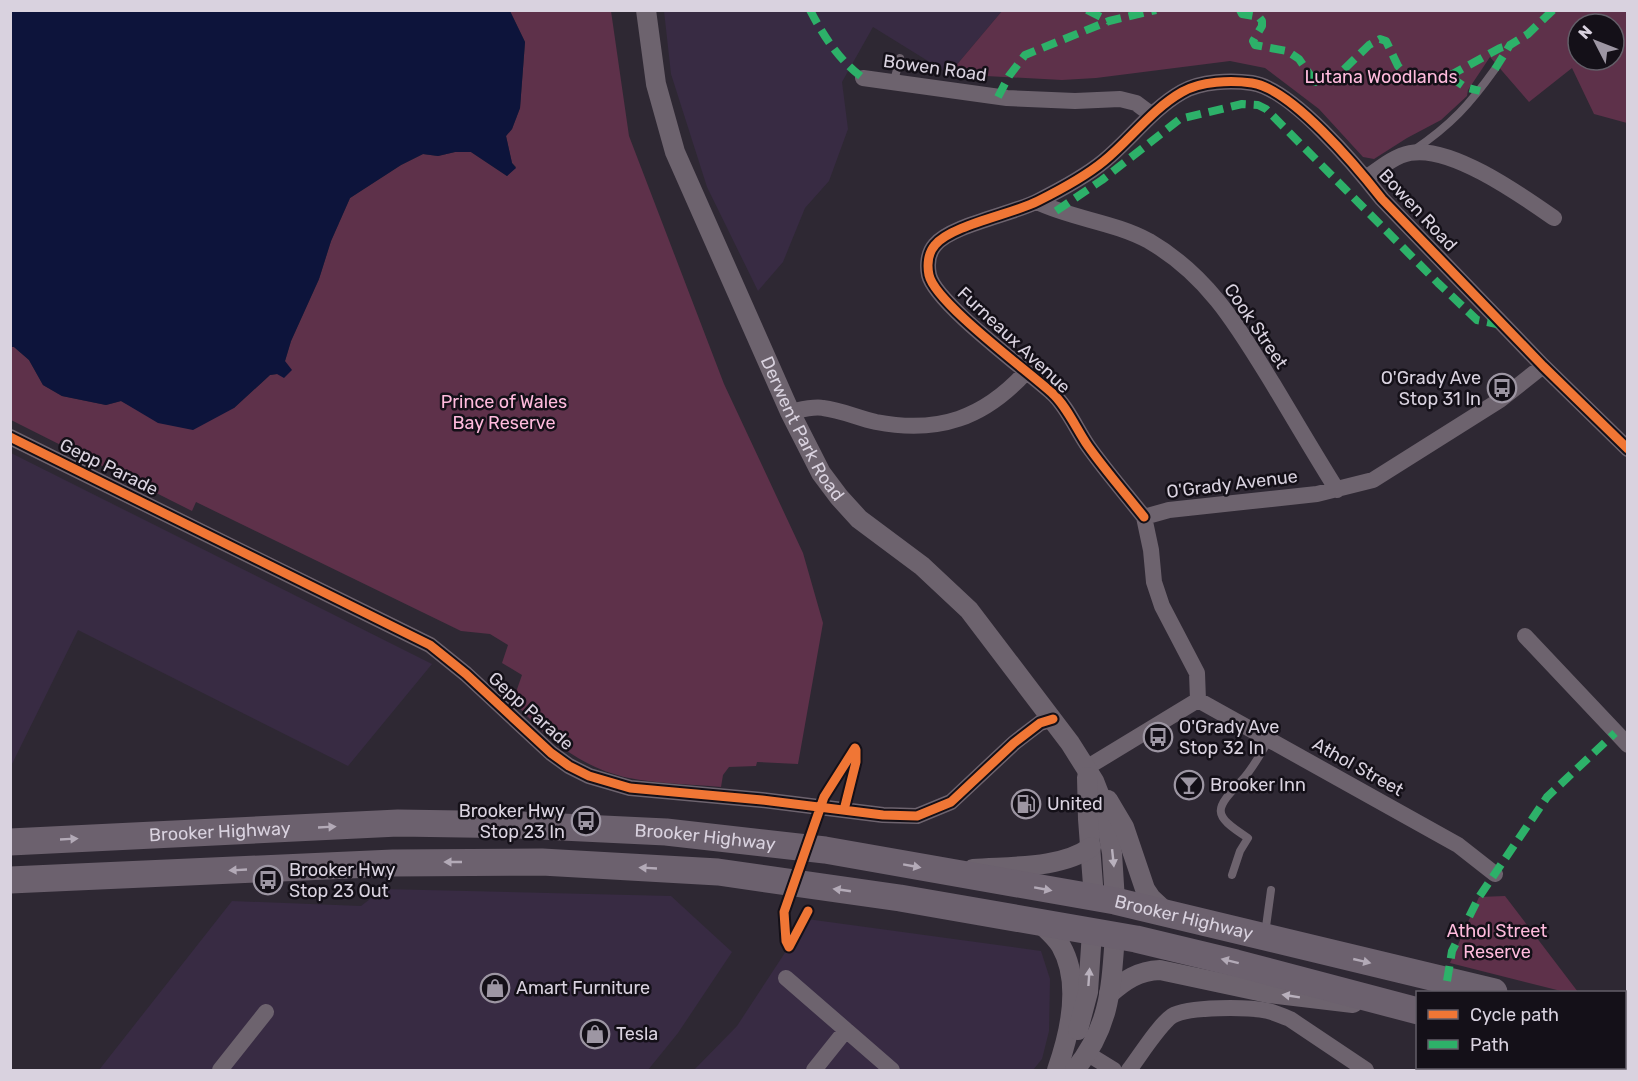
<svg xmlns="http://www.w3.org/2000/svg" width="1638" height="1081" viewBox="0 0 1638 1081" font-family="Rubik,sans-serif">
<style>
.built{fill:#382b43}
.green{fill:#5e314a;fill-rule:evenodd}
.water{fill:#0d143b}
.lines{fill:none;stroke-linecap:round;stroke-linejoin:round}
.service{stroke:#6d636e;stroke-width:8}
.minor{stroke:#6d636e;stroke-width:16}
.tertiary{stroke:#6d636e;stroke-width:20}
.trunk{stroke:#6c616e;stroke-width:27}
.quiet{stroke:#2db169;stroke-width:8;stroke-dasharray:15 8;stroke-linecap:butt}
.cycleway-casing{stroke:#141018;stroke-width:13}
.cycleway{stroke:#f07635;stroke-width:9}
.oneway{fill:#b3aab7}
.oneway2{fill:#b9b1bd}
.labels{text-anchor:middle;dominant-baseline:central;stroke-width:5;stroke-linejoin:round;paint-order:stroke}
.street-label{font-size:18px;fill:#d9d2df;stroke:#141018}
.park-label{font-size:18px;fill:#fbd;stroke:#141018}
.poi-label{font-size:18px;fill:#d9d2df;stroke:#141018;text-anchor:start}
</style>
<rect width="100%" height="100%" fill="#2e2833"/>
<path class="built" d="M664,11H1002L949,74L873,27L842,82L848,129L829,181L805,208L783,262L758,291L707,187L671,74Z
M11,453L432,664L348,766L78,630L11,766Z
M383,889L671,896L732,952L678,1033L648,1070H99L232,901L361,906Z
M807,919L1041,951L1050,979L1049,1031L1042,1059L1033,1070H694L737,1026Z"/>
<path class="green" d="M510,11H611L629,136L724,384L803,553L823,623L798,764L757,762L756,766L729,767L723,775L721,787C691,784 659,784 629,778C581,768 547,739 515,703V695L522,675L502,663L508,645L490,634L461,631L196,502L192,511L11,420L10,347H14L29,360L43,385L62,396L106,405L121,401L138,410L234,408L270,375L277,374L285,361L291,341L319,279L331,241L350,198L401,165L423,154L438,156L455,152H471L507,176L516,167L512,163L506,136L512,129L520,108L525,42Z
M1002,11H1627V123L1594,114L1572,68L1529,102L1490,57L1468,90L1467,96L1441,120L1407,138L1374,159L1363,157L1319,109L1265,68L1230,61L1096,78L1062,80L949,74ZM1578,24H1614V60H1578Z
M1505,896L1578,992H1565L1450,963L1479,897Z"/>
<path class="water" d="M11,10L510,11L525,42L520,108L512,129L506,136L512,163L516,168L507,176L471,152H455L438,156L423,154L401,165L350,198L331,241L319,279L291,341L285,361L292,370L284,378L277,374L270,375L234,408L193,430L158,423L121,401L106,405L62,396L43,385L29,360L14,347H11Z"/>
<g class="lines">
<path class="service" d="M894,81L900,58
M1414,150C1451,125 1470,104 1495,69
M1232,875L1240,851L1248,838C1211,814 1214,810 1243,779C1253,768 1261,753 1269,740
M1265,934L1271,890"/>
<path class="minor" d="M863,78L1007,98L1075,101L1120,99L1136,103L1152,115
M1366,178C1379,169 1394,156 1410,153C1451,145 1521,195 1554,218
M1037,202C1073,219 1114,222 1149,241C1209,276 1238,327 1273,384C1294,419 1315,455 1337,490
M790,412C800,410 813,406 823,408C841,410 858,418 876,422C939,434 984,418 1026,372
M10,437L430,645L466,674L551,753L569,766L589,776L630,788L762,800L883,815L917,816L951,802L1014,743L1040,723L1053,719
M1144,517C1125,493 1105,470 1088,446C1077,430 1066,405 1052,393C1028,371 935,303 929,275C927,265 928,253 935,245C951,225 1013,214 1038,201C1058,191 1087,175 1104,161C1130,140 1152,109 1182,92C1201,81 1231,80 1252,83C1292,89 1357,167 1382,199L1543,366L1628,449
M1525,636L1628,745
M1198,700L1458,845L1495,874
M1086,768L1198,700L1197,673L1162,606L1154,582L1151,550L1144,517L1169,510L1317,494L1373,480L1500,400L1543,366
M786,978L892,1070
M1088,1054L1114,1070
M220,1070L266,1012
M814,1070L846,1030
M1129,1070C1139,1057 1159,1025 1172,1016C1188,1006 1249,1007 1268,1011C1276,1013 1283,1016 1290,1019L1366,1070"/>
<g class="tertiary">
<path id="s1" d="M646,10L656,84L675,152L790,412L821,473L839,497L859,519L922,566L969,610L1070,743L1094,781L1103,804L1112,853L1115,901"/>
<path d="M1087,777L1088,819L1094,898"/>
<path d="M1108,800L1124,827L1145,889L1151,898L1167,913"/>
<path d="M973,869C1010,866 1061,869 1091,847"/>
<path d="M1039,922C1047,930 1056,937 1061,946C1082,983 1070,1033 1057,1070"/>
<path d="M1109,994C1125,980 1138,971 1160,970L1268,993L1353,1003"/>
<path d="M1078,1030L1088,992L1092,932"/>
<path d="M1075,1070C1110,1026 1111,990 1115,935"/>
</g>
<g class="trunk">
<path id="s2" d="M10,842L398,823L520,825L666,832L825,850L1115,901L1494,992"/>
<path d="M10,880L393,863L542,862L718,872L900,898L1136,939L1236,963L1418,1011"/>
<path d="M1624,1025H1628"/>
<path d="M1624,1061L1628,1062"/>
</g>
<path class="quiet" d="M810,10C824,37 839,60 863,78
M1087,10L1109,21
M1240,10L1242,14L1259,17L1262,21V26L1253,41L1255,45L1287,51L1299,59L1315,82L1338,75L1369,45L1380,39L1386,41L1398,66L1404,73L1413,77L1426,78L1449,76L1465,87L1480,91
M1495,69L1510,45L1528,34L1553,10
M1449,76L1500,48L1510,45
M998,97L1009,76L1025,55L1109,21L1156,10
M1056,211L1102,180L1180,119L1242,104L1258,105L1266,109L1438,283L1477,320L1502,325
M1447,981L1452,951L1479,897L1547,797L1615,733"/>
<g class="cycleway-casing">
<path id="cycleway" d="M10,437L430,645L466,674L551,753L569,766L589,776L630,788L762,800L883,815L917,816L951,802L1014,743L1040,723L1053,719
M1144,517C1125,493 1105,470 1088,446C1077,430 1066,405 1052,393C1028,371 935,303 929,275C927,265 928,253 935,245C951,225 1013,214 1038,201C1058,191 1087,175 1104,161C1130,140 1152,109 1182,92C1201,81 1231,80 1252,83C1292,89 1357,167 1382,199L1543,366L1628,449
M808,911L789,947L786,941L784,912L824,797L855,748L856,750V762L844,810"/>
</g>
<use href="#cycleway" class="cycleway"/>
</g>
<defs><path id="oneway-solid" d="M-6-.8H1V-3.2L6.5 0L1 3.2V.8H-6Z" transform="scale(1.5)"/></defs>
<g class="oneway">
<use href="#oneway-solid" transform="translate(327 827) rotate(-3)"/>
<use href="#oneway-solid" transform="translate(69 839) rotate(-3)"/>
<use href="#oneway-solid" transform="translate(453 862) rotate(180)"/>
<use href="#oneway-solid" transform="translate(912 866) rotate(10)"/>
<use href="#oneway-solid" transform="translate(648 868) rotate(-177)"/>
<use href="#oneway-solid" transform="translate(238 870) rotate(177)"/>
<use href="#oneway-solid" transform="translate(1043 889) rotate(10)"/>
<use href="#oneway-solid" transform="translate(842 890) rotate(-172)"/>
<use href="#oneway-solid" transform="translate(1230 961) rotate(-166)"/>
<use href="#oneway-solid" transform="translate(1362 961) rotate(13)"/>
</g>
<g class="oneway2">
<use href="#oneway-solid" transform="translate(1113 858) rotate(84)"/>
<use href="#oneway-solid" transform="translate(1089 977) rotate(-86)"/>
<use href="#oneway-solid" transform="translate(1291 996) rotate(-171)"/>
</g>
<defs>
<g id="bus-ring" transform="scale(1.5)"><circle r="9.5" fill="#141018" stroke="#9d96a3" stroke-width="1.5"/><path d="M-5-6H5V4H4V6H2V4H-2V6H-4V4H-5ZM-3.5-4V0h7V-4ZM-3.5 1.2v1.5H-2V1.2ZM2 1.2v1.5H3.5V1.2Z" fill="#9d96a3"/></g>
<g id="bar-ring" transform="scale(1.5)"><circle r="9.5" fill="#141018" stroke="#9d96a3" stroke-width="1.5"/><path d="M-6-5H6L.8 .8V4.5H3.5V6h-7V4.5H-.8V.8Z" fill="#9d96a3"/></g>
<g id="fuel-ring" transform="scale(1.5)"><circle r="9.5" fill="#141018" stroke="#9d96a3" stroke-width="1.5"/><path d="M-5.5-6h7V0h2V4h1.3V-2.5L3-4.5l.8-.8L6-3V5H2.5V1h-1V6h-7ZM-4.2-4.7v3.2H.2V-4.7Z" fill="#9d96a3"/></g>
<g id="shop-ring" transform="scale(1.5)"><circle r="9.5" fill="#141018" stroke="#9d96a3" stroke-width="1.5"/><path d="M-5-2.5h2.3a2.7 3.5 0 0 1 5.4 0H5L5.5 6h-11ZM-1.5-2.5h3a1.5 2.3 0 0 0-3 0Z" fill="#9d96a3"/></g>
</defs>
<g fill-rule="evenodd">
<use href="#bus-ring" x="1502" y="388"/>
<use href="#bus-ring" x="1158" y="737"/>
<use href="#bar-ring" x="1189" y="785"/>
<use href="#fuel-ring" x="1026" y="804"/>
<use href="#bus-ring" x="586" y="821"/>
<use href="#bus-ring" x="268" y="880"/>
<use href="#shop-ring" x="495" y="988"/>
<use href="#shop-ring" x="595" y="1034"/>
</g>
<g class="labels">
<g class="street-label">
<text transform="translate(935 68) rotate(8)">Bowen Road</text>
<text transform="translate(1418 210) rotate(47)">Bowen Road</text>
<text transform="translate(1256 326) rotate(56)">Cook Street</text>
<text transform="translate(1014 340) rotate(43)">Furneaux Avenue</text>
<text stroke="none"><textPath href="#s1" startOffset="450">Derwent Park Road</textPath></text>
<text transform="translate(109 467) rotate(26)">Gepp Parade</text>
<text transform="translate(1232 484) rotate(-7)">O'Grady Avenue</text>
<text transform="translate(531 711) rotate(42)">Gepp Parade</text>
<text transform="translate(1358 767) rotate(29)">Athol Street</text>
<text stroke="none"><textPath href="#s2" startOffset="210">Brooker Highway</textPath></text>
<text stroke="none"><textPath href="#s2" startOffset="696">Brooker Highway</textPath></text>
<text stroke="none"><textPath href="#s2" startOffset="1182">Brooker Highway</textPath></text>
</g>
<g class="park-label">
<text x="1381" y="77">Lutana Woodlands</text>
<text x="504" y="402">Prince of Wales<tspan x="504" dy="21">Bay Reserve</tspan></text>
<text x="1497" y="931">Athol Street<tspan x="1497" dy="21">Reserve</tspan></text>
</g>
<g class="poi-label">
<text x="1481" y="378" text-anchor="end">O'Grady Ave<tspan x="1481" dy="21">Stop 31 In</tspan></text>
<text x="1179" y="727">O'Grady Ave<tspan x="1179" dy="21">Stop 32 In</tspan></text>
<text x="1210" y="785">Brooker Inn</text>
<text x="1047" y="804">United</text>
<text x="565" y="811" text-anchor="end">Brooker Hwy<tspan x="565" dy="21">Stop 23 In</tspan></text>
<text x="289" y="870">Brooker Hwy<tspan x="289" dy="21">Stop 23 Out</tspan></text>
<text x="516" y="988">Amart Furniture</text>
<text x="616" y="1034">Tesla</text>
</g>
</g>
<rect width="1638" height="1081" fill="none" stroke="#d9d2df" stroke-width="24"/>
<rect x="1416" y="991" width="210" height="78" fill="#141018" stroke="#635e68" stroke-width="1.5"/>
<rect x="1428" y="1010" width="30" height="9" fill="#f07635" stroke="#635e68" stroke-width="1.5"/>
<text x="1470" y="1021" font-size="18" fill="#d9d2df">Cycle path</text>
<rect x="1428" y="1040" width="30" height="9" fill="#2db169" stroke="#635e68" stroke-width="1.5"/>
<text x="1470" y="1051" font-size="18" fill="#d9d2df">Path</text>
<g transform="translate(1596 42) rotate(312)"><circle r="28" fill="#141018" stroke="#635e68" stroke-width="1.5"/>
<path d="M0-4.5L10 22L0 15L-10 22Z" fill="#9d96a3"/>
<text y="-9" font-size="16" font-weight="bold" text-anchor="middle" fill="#d9d2df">N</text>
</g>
</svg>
